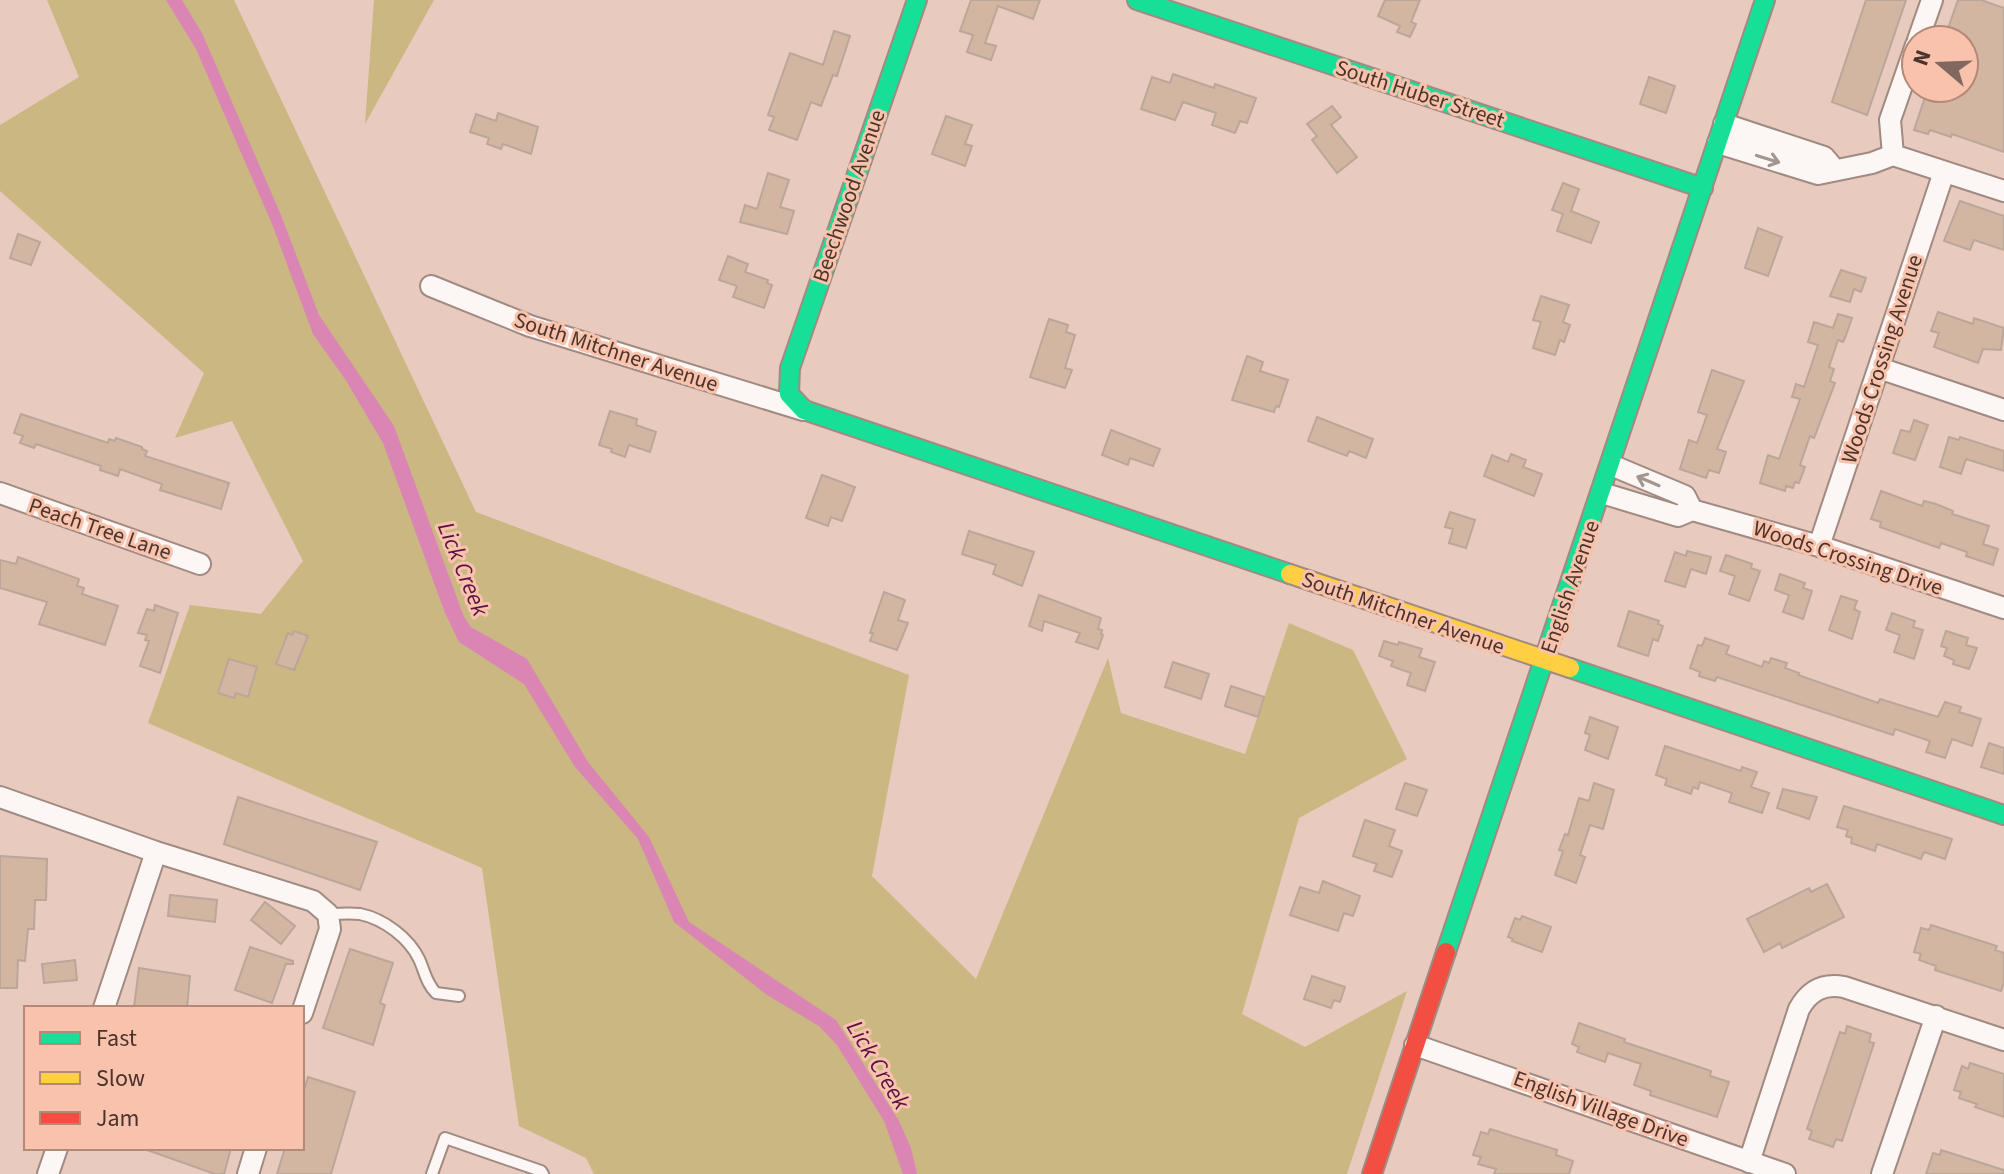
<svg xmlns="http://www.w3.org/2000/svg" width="2004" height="1174" viewBox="0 0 2004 1174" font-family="'Source Sans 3',sans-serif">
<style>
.green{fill:#cbb782}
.water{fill:#db85b4}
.building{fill:#d3b6a2;stroke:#bba69a;stroke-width:2}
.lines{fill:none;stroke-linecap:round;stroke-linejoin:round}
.lane-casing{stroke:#a08a81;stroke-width:14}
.street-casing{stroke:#a08a81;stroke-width:24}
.fast-casing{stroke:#a08a81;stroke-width:22}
.slow-casing{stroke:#a08a81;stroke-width:22}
.jam-casing{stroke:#a08a81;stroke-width:22}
.lane{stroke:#fcf7f5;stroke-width:10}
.street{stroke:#fcf7f5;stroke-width:20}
.fast{stroke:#16e098;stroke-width:18}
.slow{stroke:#ffcf43;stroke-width:18}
.jam{stroke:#f24e42;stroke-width:18}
.oneway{stroke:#a39690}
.labels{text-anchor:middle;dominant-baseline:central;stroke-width:6;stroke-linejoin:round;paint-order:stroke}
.street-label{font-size:22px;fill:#4a342b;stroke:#f9c2ac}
.water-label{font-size:24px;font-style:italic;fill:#581243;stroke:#f9c2ac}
</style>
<rect width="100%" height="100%" fill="#e8cabe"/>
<path class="green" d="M47,0H234L476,512L909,675L872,876L976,979L1108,658L1121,713L1245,754L1289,623L1353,650L1407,759L1299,818L1242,1014L1305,1047L1407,991L1347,1174H594L586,1158L519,1126L482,868L148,723L190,605L261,614L303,561L232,421L175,438L204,373L0,191V125L79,77Z
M374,0H434L365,124Z"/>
<path class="water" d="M166,0H182L202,33L281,215L319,315L394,426L464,617L471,627L527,659L588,762L649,837L689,922L836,1020L899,1121L911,1148L917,1174H903L884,1121L837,1045L819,1026L767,995L674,922L638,839L575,767L524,684L459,642L445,613L383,443L345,379L313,334L272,224L196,49Z"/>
<path class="building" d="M971,0H1040L1033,19L998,6L985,43L996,46L991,60L967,52L973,35L960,31Z
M1385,0H1420L1411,22L1416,24L1410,37L1397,32L1400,26L1378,16Z
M1866,0H1906L1867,115L1832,102Z
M1958,0H1981L2004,8V152L1952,134L1951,137L1930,130L1928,134L1914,130L1928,88H1964V40H1944Z
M834,31L850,36L837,76L833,75L821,106L811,102L797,140L769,130L774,117L768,115L790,53L823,65Z
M1173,74L1214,88L1215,84L1256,98L1247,123L1240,121L1235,133L1212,125L1216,113L1183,102L1175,120L1141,109L1152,77L1170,83Z
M1649,77L1675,86L1666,113L1640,104Z
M1332,106L1341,117L1331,125L1357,157L1337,173L1312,140L1317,136L1307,124Z
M498,113L538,127L531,154L503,144L501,149L487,144L489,138L470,132L476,114L496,121Z
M946,116L972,125L965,144L972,146L965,166L932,154Z
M768,173L789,180L780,207L794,211L787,234L740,222L745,205L757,209Z
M1563,183L1579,189L1571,211L1599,222L1591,243L1557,231L1563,214L1552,210Z
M1960,201L2004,216V250L1974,240L1970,250L1944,241Z
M1758,228L1782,237L1768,276L1745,268Z
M18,234L40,242L31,265L10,258Z
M728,256L748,264L745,272L768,280L767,283L772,285L764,308L733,297L737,286L719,280Z
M1841,270L1866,278L1861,292L1854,289L1850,302L1830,296Z
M1541,296L1569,305L1563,322L1570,325L1564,342L1560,340L1555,355L1533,348L1541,322L1533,320Z
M1938,312L1973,324L1974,318L2004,328L2001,350L1983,349L1978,363L1934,347L1939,333L1931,331Z
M1838,314L1852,318L1845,338L1843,342L1838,340L1829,367L1834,369L1830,381L1835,383L1814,438L1810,436L1800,465L1805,467L1799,483L1795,482L1793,488L1786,486L1785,491L1760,483L1768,455L1779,459L1800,399L1792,397L1796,384L1804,387L1818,345L1808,342L1814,322L1833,328Z
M1049,319L1068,325L1066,332L1075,335L1065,368L1072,370L1065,388L1030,377Z
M1247,356L1263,362L1260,371L1288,380L1279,407L1276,406L1274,412L1232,400Z
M1712,370L1744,381L1717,449L1726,452L1719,473L1709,470L1706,478L1680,469L1689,440L1697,443L1707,415L1698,412Z
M610,411L637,419L636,425L656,432L650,452L629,445L625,457L611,452L612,449L599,445Z
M21,414L108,443L109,439L115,441L116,438L142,447V449L147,451L145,456L229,483L221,509L160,490L162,484L120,469L118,476L100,470L101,466L36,444L34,448L20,443L23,436L14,433Z
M1317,417L1373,439L1366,458L1349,451L1347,456L1308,441Z
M1914,420L1928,425L1915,460L1893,453L1901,430L1910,432Z
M1111,430L1160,449L1153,466L1130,458L1128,465L1102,455Z
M1949,437L1959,440L1960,437L2004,451V471L1966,459L1961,474L1940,467Z
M1511,454L1526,460L1523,467L1542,474L1534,496L1484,476L1492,455L1508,462Z
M822,475L855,487L842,521L831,517L828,526L806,518Z
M1881,491L1922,506L1924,501L1936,504L1953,511L1952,514L1989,526L1983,544L1998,549L1993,565L1966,556L1967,552L1941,543L1939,548L1880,527L1881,522L1871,519Z
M1450,512L1475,520L1466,548L1449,543L1453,529L1445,527Z
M969,531L1034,552L1022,586L993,574L996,565L962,554Z
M1687,551L1711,557L1706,574L1691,569L1685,587L1665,581L1675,552L1686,556Z
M1726,555L1752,564L1751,568L1760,571L1749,601L1729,594L1735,576L1720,571Z
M18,557L79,579L77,586L84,588L82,594L118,606L105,645L39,624L47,602L0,588V560L16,564Z
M1780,574L1805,583L1803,588L1812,591L1803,619L1783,612L1789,595L1775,590Z
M884,592L905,600L898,620L908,623L897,650L870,641L873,633H870Z
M1039,595L1101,618L1098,629L1102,630L1101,634L1103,635L1098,649L1076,642L1080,633L1044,621L1042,631L1029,626Z
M1841,596L1857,601L1854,609L1860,612L1852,639L1829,630Z
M155,605L178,613L160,673L140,666L149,641L145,640L147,635L138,633L147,609L154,611Z
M1629,611L1659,621L1658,624L1663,626L1658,641L1653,639L1648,656L1618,646Z
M1892,613L1915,621L1913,627L1923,630L1914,659L1894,652L1900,635L1886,630Z
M294,631L308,636L294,670L276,664L288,633L292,635Z
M1946,631L1968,638L1966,645L1977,648L1969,669L1953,664L1954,660L1944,656L1947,648L1941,646Z
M1705,638L1729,646L1726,654L1762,667L1764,661L1769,663L1771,658L1787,663L1785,668L1799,673L1798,675L1878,703L1880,699L1938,717L1945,702L1961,707L1959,712L1981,719L1972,746L1952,739L1945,758L1926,752L1930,741L1895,729L1893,735L1717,677L1715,681L1699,676L1700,672L1690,668L1698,645L1702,646Z
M1384,641L1398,645L1399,642L1422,649L1419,657L1435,662L1425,691L1407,685L1411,673L1391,666L1393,661L1379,656Z
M229,659L257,667L248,697L236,693L234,698L218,693Z
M1173,662L1209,674L1201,699L1165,687Z
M1231,686L1264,697L1258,717L1225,706Z
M1590,717L1618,727L1608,759L1585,750L1590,735L1585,733Z
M1989,743L2004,748V774L1981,767Z
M1665,746L1741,771L1742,767L1757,772L1751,787L1769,793L1762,813L1729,802L1732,793L1700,782L1698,789L1693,787L1691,794L1665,785L1667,779L1656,775Z
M1405,783L1427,790L1417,816L1396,809Z
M1594,783L1614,790L1603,829L1590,825L1580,855L1585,857L1576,883L1555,875L1563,851L1559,850L1565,834L1568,835L1579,798L1589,801Z
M1783,789L1817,797L1809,819L1777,808Z
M238,797L377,842L360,890L224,844Z
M1844,806L1952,839L1945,859L1924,852L1921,859L1877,844L1875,851L1851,843L1852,838L1846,836L1848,830L1837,827Z
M1365,820L1395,830L1389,846L1402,851L1392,877L1374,871L1377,864L1353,856Z
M0,856L47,859L46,900H35L34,929H28L25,961L18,960L17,988H0Z
M1323,881L1360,896L1353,916L1344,913L1338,931L1290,915L1300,887L1319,893Z
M1827,884L1844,917L1782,948L1780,943L1764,952L1747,919L1809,888L1811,892Z
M170,895L217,900L215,922L168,916Z
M265,902L295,926L281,944L251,920Z
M1522,916L1551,927L1542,952L1512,941L1513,939L1508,937L1515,918L1520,920Z
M1931,925L1997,946L1995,950L2004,953V982L2001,991L1935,970L1936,966L1919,960L1921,954L1914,952L1921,928L1929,930Z
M250,947L293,961V964H286L272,1003L235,990Z
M350,949L393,963L380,1003L385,1005L373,1045L323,1028Z
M75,960L77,980L44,983L42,964Z
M139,968L190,976L187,1008L134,1007Z
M1312,976L1345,987L1340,1002L1334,1000L1331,1008L1304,999Z
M1579,1023L1625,1039L1624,1042L1711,1071L1710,1076L1729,1082L1717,1117L1650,1095L1651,1091L1634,1085L1641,1064L1608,1053L1605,1062L1577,1052L1579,1047L1572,1044Z
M1847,1026L1871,1034L1869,1042L1874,1043L1842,1141L1836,1139L1833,1147L1809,1139L1812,1131L1807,1129L1840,1032L1845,1034Z
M1970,1063L2004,1074V1117L1975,1107L1977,1104L1959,1098L1961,1092L1954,1090L1962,1066L1968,1069Z
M308,1077L355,1092L331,1174H277L285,1148H302V1096Z
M1490,1129L1557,1150L1556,1155L1573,1161L1569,1174H1494L1496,1169L1478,1164L1481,1157L1473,1155L1481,1132L1488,1134Z
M147,1148H231L224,1174H215L147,1150Z
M1941,1150L2004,1170V1174H1926L1933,1153L1940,1155Z"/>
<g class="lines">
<g class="lane-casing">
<path id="lane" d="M328,914C339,914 350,913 360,914C384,919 409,938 419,959C425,972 426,983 436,993L459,996
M432,1174L445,1138L541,1171L543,1174"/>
</g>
<g class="street-casing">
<path id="street" d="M1918,40L1932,0
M1724,124L1824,157L1834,169
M1718,143L1818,174L1872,163L1893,155L2004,191
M1893,155L1890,120L1916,45
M431,286L530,326L803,410
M1879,368L2004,410
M1611,465L1685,496L1692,510
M0,493L200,564
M1602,493L1678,516L1692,510L1819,546L2004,608
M1819,546L1944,172
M0,797L156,852L313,901L328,914L330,929L302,1013
M104,1008L156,852
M1415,1045L1785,1174
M1749,1162L1799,1009C1809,991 1823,983 1844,987L2004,1040
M48,1174L57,1148
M248,1174L256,1148
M1882,1174L1936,1016"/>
</g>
<g class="fast-casing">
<path id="fast" d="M917,0L790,368L789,394L804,410L1290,574
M1137,0L1703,188
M1570,668L2004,815
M1446,952L1765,0"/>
</g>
<g class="slow-casing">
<path id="slow" d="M1290,574L1570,668"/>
</g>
<g class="jam-casing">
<path id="jam" d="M1372,1174L1446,952"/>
</g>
<use href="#lane" class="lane"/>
<use href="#street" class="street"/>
<use href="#fast" class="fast"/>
<use href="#slow" class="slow"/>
<use href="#jam" class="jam"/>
</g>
<defs><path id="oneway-shaft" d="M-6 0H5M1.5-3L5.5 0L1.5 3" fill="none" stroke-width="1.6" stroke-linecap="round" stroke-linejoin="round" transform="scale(2)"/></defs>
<g class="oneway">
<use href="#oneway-shaft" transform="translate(1768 159) rotate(17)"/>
<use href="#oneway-shaft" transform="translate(1648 481) rotate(-157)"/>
</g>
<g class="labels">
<g class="street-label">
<text transform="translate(1420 94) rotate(18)">South Huber Street</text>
<text transform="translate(849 196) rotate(-71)">Beechwood Avenue</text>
<text transform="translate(616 352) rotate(18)">South Mitchner Avenue</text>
<text transform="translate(1882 359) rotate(-72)">Woods Crossing Avenue</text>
<text transform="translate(100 529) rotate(19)">Peach Tree Lane</text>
<text transform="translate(1848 558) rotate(18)">Woods Crossing Drive</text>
<text transform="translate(1570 587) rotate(-71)">English Avenue</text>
<text transform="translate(1403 613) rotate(19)">South Mitchner Avenue</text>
<text transform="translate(1601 1109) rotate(20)">English Village Drive</text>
</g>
<g class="water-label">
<text transform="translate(463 569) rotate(68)">Lick Creek</text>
<text transform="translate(878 1065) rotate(59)">Lick Creek</text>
</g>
</g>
<rect x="24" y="1006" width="280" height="144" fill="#f9c2ac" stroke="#b38978" stroke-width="2"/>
<rect x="40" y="1032" width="40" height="12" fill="#16e098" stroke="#b38978" stroke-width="2"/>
<text x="96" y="1046" font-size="24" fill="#4a342b">Fast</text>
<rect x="40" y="1072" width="40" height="12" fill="#ffcf43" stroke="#b38978" stroke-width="2"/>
<text x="96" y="1086" font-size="24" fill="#4a342b">Slow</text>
<rect x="40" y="1112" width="40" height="12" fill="#f24e42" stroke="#b38978" stroke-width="2"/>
<text x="96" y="1126" font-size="24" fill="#4a342b">Jam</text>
<g transform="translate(1940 64) rotate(289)"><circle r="38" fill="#f9c2ac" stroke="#b38978" stroke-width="2"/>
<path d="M0-6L14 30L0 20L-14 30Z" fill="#81685e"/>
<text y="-12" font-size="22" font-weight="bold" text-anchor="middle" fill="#4a342b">N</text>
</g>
</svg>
